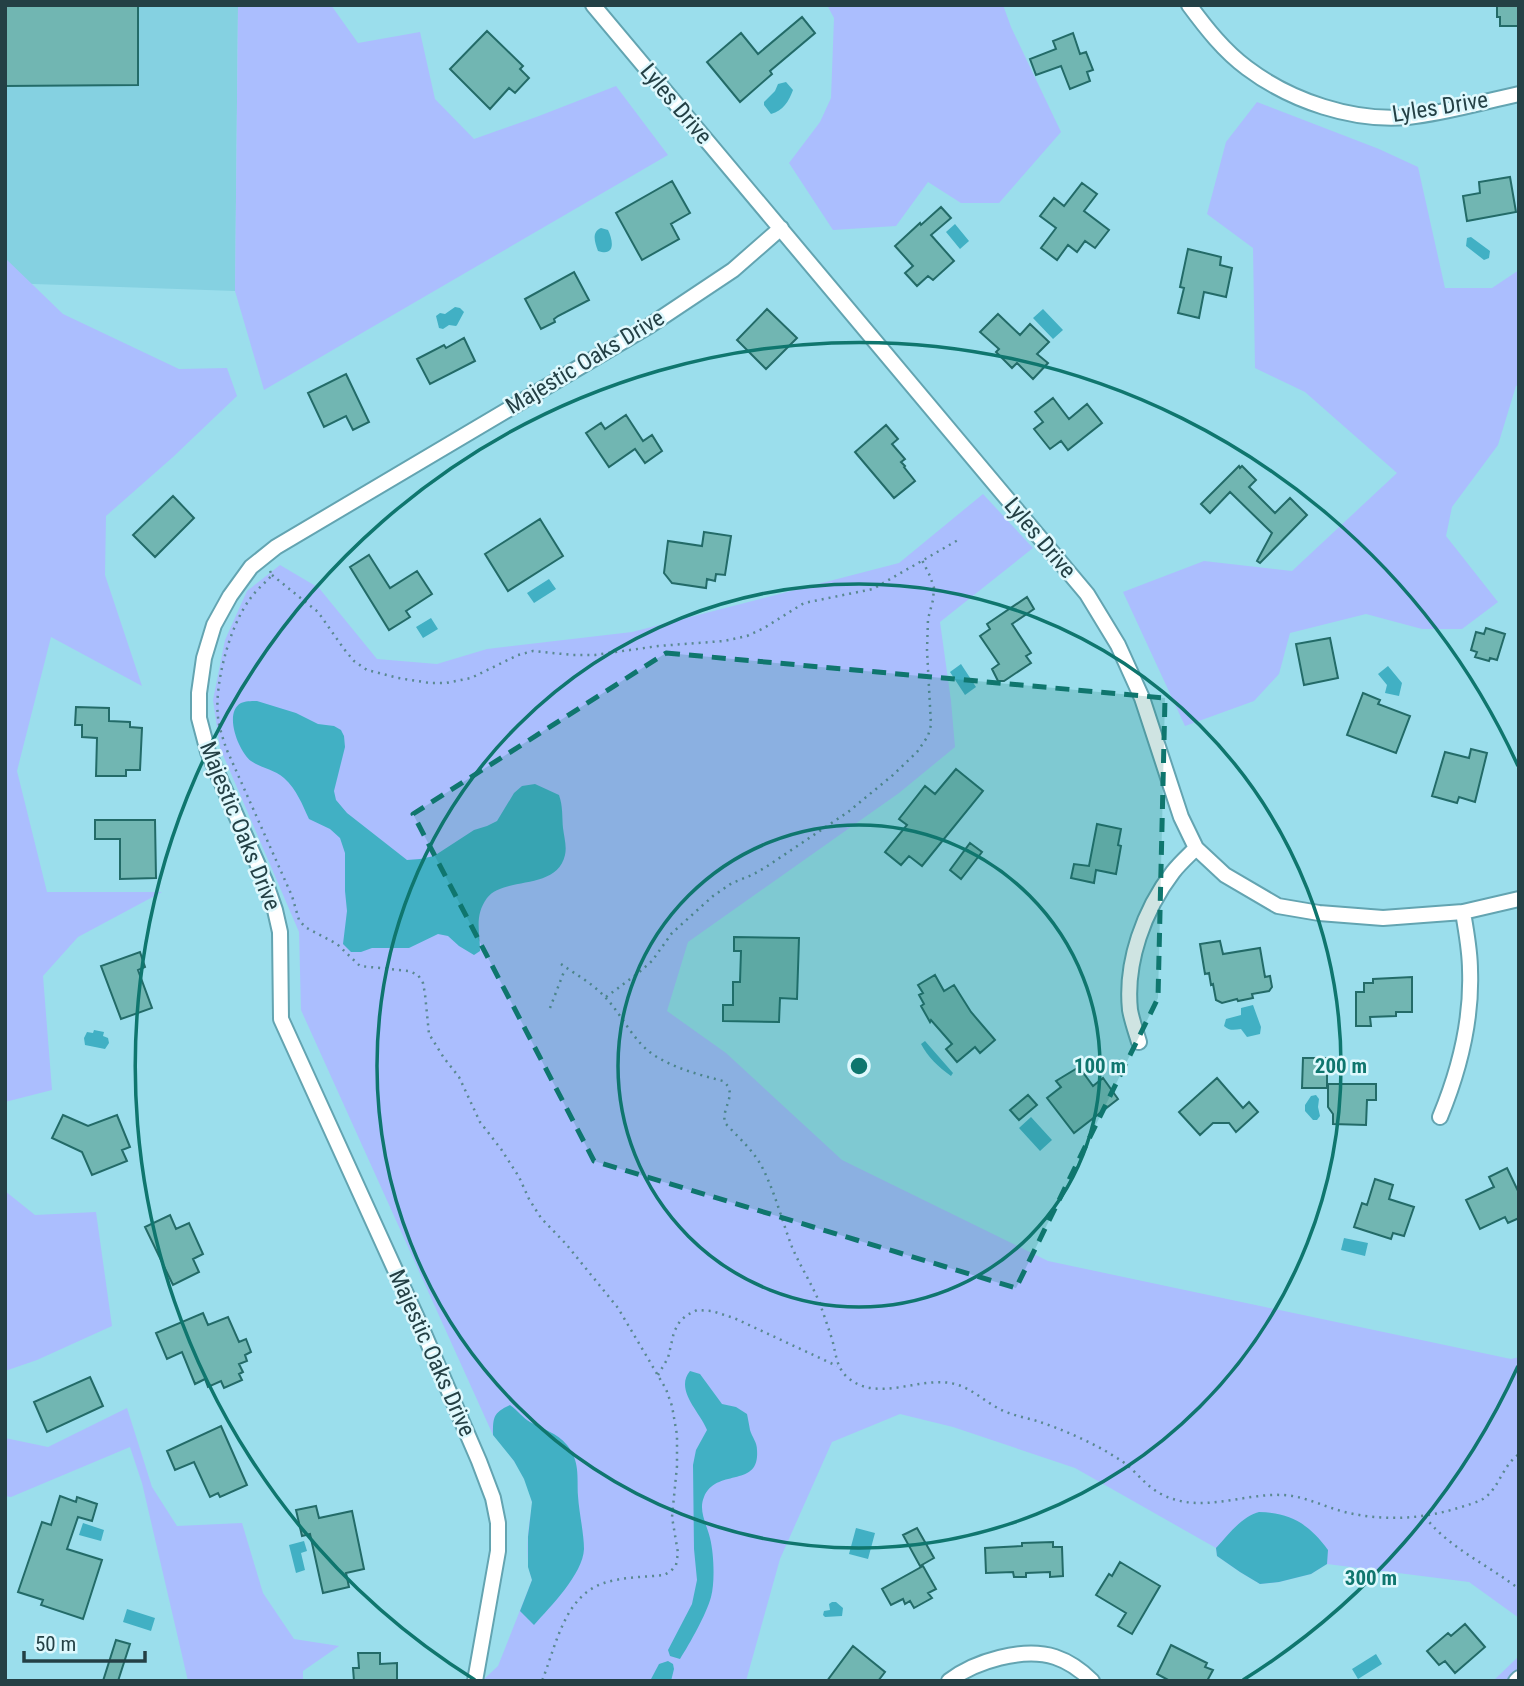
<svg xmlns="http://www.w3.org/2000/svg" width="1524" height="1686" viewBox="0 0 1524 1686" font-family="'Roboto Condensed',sans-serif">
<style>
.built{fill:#85d1e1}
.green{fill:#abbefe}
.water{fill:#41b0c4}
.building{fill:#71b6b2;stroke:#236b68;stroke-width:2}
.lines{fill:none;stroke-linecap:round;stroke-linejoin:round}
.street-casing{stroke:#63a4b1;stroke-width:18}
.path{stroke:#5a8891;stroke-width:2.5;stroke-dasharray:2 5;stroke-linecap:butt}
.street{stroke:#fff;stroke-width:14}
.marked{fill:#0f766e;fill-opacity:0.2;stroke:#0f766e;stroke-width:5;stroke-dasharray:14 9;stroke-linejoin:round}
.ring{fill:none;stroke:#0f766e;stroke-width:3.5}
.labels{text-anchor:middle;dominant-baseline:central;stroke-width:5;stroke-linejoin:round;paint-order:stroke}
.street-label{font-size:23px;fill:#244045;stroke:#def8fd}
.centre{fill:#0f766e;stroke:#def8fd;stroke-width:3.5}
.ring-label{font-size:21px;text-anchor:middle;font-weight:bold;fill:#0f766e;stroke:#def8fd;stroke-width:5;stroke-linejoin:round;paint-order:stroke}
</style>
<rect width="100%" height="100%" fill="#9bdeec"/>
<path class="built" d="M5,5H238L235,291L5,283Z"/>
<path class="green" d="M238,5H331L358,43L420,32L435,99L474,139L539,116L616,86L668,155L264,390L235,291Z
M827,5H1003L1011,27L1061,132L999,203H961L928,182L896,226L833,230L789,163L820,122L831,98L834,18Z
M1257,102L1379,149L1418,167L1445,288H1492L1519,270V384L1516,386L1498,445L1452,507L1446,536L1498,602L1462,629H1422L1366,614L1290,633L1279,674L1254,701L1185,726L1123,592L1204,561L1292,571L1397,473L1305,392L1255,368L1253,248L1207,214L1226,142Z
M5,258L63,314L179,369L227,368L237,396L173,457L106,516L105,575L142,686L51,637L17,771L47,892H162L78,937L43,976L52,1090L5,1102Z
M983,494L1033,548L940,622L951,701L955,747L899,793L688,942L667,1011L726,1053L842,1160L1048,1261L1511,1359L1519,1357V1618L1469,1582L1327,1564L1311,1574L1279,1582L1260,1584L1240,1572L1217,1556L1216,1548L1075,1468L953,1427L900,1414L832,1442L780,1559L746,1681H482L498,1666L532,1580C526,1562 527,1544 529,1525C530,1518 532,1509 532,1503C529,1480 509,1451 493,1435L301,1010L299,932L220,748L213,700L225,640L247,591L280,565L319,588L377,659L437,664L487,649L632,632L899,563Z
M5,1191L35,1215L96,1212L112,1326L37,1360L5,1371Z
M127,1408L152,1487L177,1526L242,1523L263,1593L294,1639L339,1646L303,1671V1681H188L142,1483L130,1447L11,1497L5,1496V1438L48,1447Z
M1519,1656V1681H1493Z"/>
<path class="water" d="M786,82L793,90C789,101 783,111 771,114L764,105V102L775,91L778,84Z
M955,224L969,241L960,249L946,232Z
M601,228L608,230C613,240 616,257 598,251C595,243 591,232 601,228Z
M1471,237L1490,251L1489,258L1484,260L1466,246L1467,238Z
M455,307L460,308L464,312L457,325L456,326L449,325L443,329L439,328L436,316L440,313L445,314Z
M1043,309L1063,330L1053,339L1033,318Z
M549,579L556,589L534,603L527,593Z
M431,618L438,629L423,638L416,627Z
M961,664L976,687L965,695L950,672Z
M1388,666L1402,683L1399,696L1385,693L1387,685L1378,674Z
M257,701L296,713L318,724L334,726L341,730L344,736L345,747L334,791L336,800L347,813L407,860L420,859L434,856L474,830L487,826L497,821L514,793L522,786L535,784L559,795C563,806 562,817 563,828C564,837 567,846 565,855C557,891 504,876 487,898C474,916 480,932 480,951L474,955L459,946L448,936L438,934L409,948H372L361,952H351L343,944L347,911L345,891V853L340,838L330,829L309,819C302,804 297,790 284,778C274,769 261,768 251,761C239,752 223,713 241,703C245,701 252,701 257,701Z
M1253,1005L1261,1027L1260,1034L1247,1037L1241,1029C1234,1030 1229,1031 1224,1026L1226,1019L1241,1015V1008Z
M94,1030L104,1032L103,1036L108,1038L109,1043L105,1049L85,1045L84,1038L87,1032L93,1033Z
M925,1041L953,1073L951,1076C938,1067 928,1057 921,1044Z
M1316,1095L1319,1099L1318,1107L1320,1116L1317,1120H1313L1305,1111V1105L1311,1096Z
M1031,1117L1052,1140L1040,1151L1019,1128Z
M1344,1238L1368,1243L1365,1256L1341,1250Z
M690,1371L700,1374L722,1404L736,1407L747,1414C748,1419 749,1424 750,1430C752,1437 757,1442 757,1450C760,1489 716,1467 704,1497C698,1511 707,1525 710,1538C714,1554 715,1582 711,1597C706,1615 690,1643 680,1659L670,1656L668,1650L692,1604L697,1580L694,1549L693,1465L696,1450L707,1430C701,1413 674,1390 690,1371Z
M510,1405C517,1410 524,1419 530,1422C543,1429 557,1433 567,1445C580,1461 577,1476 578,1496C579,1512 584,1534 584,1549C583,1574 550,1607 534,1625L520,1611L532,1580L528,1567V1537L532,1502L524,1479L514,1461L493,1435C493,1417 493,1413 510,1405Z
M1259,1512C1291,1513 1309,1524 1328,1550L1327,1564L1311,1574L1279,1582L1260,1584L1240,1572L1217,1556L1216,1548C1228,1535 1241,1517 1259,1512Z
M83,1523L104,1530L101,1541L79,1535Z
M856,1528L875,1533L868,1559L849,1554Z
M304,1541L307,1551L301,1553L305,1570L296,1573L289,1545Z
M832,1602H836L843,1608L842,1616L825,1617L823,1615L824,1611L830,1610L829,1604Z
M127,1609L155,1618L151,1631L123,1622Z
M1376,1654L1382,1664L1358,1679L1352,1669Z
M668,1661L673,1664L674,1669L671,1681H650L659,1664Z"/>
<path class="building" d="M5,5H138V85L5,86Z
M1497,5H1519V26H1500V17H1497Z
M802,17L815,33L770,71L772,74L740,102L707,62L741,33L758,54Z
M487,31L523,66L520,69L529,78L515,93L509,88L490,109L450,69Z
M1073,33L1080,54L1086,52L1093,70L1087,72L1090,81L1070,89L1061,66L1036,75L1030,59L1056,49L1053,41Z
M1510,177L1516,212L1467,221L1463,196L1480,193L1479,182Z
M672,181L690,213L671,224L679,239L642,260L616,213Z
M1082,183L1097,194L1084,211L1109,230L1095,248L1085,241L1077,252L1068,245L1057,260L1041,248L1056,228L1040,216L1054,198L1064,206Z
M941,207L951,218L931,235L954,261L933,280L928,276L917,286L905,273L913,266L895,246L920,223L921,225Z
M1188,249L1221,257L1220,265L1232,268L1226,297L1204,292L1199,318L1178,313L1184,288L1180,287Z
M574,272L589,300L558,316L554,319L555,322L541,329L525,299Z
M767,309L797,338L766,369L737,340Z
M998,314L1020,335L1030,324L1049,342L1037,354L1048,363L1033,379L1017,363L1012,368L996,352L999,349L980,332Z
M464,338L475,361L430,384L417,359L444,345L446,348Z
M346,374L369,422L353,430L346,416L324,427L308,393Z
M1053,398L1069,419L1087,404L1102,423L1068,450L1061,441L1050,449L1034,429L1043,422L1035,412Z
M626,415L643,441L652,435L662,451L645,463L635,449L609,467L586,433L601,423L605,429Z
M886,425L898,439L892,444L905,459L901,462L905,466L904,467L915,481L894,498L855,452Z
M1239,466L1240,468L1242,466L1256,480L1249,487L1275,513L1290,498L1307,515L1260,563L1257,561L1272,533L1230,492L1210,513L1201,504Z
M173,496L194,518L155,557L133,535Z
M540,519L563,556L508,591L485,554Z
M704,532L731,536L725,575L716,574L715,581L707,579L706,588L672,583L664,573L668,541L702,546Z
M369,555L390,588L417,571L432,594L406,611L410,617L389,630L350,567Z
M1027,597L1034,609L1012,624L1031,653L1026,656L1031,663L1004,681H998L992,669L999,664L980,636L990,629L987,624Z
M1486,628L1505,634L1497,660L1490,658L1489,661L1475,657L1477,652L1471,650L1476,632L1484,634Z
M1330,638L1338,678L1304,685L1296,644Z
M1363,693L1380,700L1378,704L1410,716L1396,753L1347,735Z
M76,707L109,708V721L130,722V727L142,728L140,770H126V776H96L97,738L82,737V725H75Z
M1471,749L1487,753L1475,802L1459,797L1457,803L1432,796L1445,752L1469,758Z
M956,769L983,791L922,866L909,856L901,865L885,852L907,825L899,819L925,786L935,794Z
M95,820H155L156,878L120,879V839H95Z
M1097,824L1121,829L1118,845L1121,846L1116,874L1096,870L1094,883L1071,878L1074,864L1089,866Z
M970,843L982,852L961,879L950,870Z
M734,937L799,938L797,999L780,998L779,1022L723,1021V1005H733V982H740L741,951H734Z
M1220,941L1223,954L1260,948L1265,977L1270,976L1272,987L1269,991L1252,994L1253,998L1238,1001L1237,999L1222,1003L1216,1000L1213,984L1211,985L1209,973L1205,974L1200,944Z
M140,952L145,967L138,970L152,1008L121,1019L101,966Z
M935,975L944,991L954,985L971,1012L995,1040L980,1053L975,1047L957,1062L946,1049L952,1044L931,1020L930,1022L921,1006L924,1004L919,995L923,993L918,985Z
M1412,977V1012H1396V1016L1370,1017L1371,1026H1356V992H1364V983H1373V979Z
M1303,1058H1327V1088H1302Z
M1079,1067L1093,1086L1103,1078L1118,1099L1074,1133L1047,1098L1061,1087L1056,1081Z
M1217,1078L1243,1108L1249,1102L1258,1112L1236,1132L1229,1123H1213L1200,1135L1179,1112Z
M1328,1084H1376V1100H1367L1366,1125L1333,1124V1114L1328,1107Z
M1028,1095L1037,1105L1019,1120L1010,1110Z
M63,1115L88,1126L117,1115L130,1147L122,1150L127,1161L92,1175L82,1152L52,1138Z
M1507,1168L1519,1193V1218L1508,1223L1505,1217L1480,1229L1466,1200L1494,1187L1489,1177Z
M1375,1179L1393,1185L1389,1199L1414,1207L1404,1236L1393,1233L1391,1239L1354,1227L1362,1203L1367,1205Z
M170,1215L176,1229L189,1223L203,1254L193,1259L199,1272L173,1285L145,1227Z
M203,1313L208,1325L228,1317L239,1342L246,1339L251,1352L245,1355L247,1361L239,1364L243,1372L239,1374L242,1380L224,1388L221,1381L208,1387L205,1379L195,1384L182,1352L167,1359L156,1333Z
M90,1377L103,1406L47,1432L34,1402Z
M221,1426L247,1485L220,1497L218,1493L210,1497L194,1462L175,1470L167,1451Z
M60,1496L76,1502L77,1497L97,1504L92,1521L78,1517L67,1549L102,1560L83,1619L41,1605L43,1600L18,1592L42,1522L51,1525Z
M316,1506L319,1518L352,1511L364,1569L346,1573L349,1587L323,1593L310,1534L302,1536L296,1510Z
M917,1528L934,1558L920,1566L903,1535Z
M1053,1542V1547H1062L1063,1576L1050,1577V1572L1026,1573V1577H1014L1013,1572L986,1573L985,1548L1022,1546V1543Z
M1120,1562L1160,1586L1132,1634L1118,1626L1126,1613L1096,1595L1109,1574L1112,1576Z
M923,1566L936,1589L928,1593L932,1598L914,1608L910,1601L905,1604L903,1599L891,1605L882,1589Z
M1465,1624L1485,1647L1455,1673L1445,1661L1439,1665L1427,1651L1448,1633L1451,1636Z
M116,1640L130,1644L118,1681H103Z
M1171,1645L1207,1663L1205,1667L1213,1670L1207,1681H1170L1157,1674Z
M853,1646L885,1672L878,1681H827Z
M358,1653H380V1664L397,1663V1681H354L353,1668H359Z"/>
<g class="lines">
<g class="street-casing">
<path id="street" d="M593,5L1087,594L1118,645L1142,698L1181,817L1196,848L1225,875L1278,906L1319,913L1383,918L1463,912L1519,899
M1189,5C1206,28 1224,51 1247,68C1291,101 1353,122 1408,117C1446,113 1482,102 1519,94
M1139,1042C1136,1032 1132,1021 1130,1010C1125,962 1144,910 1173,872C1180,863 1188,856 1196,848
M1440,1117C1459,1071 1472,1021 1470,970C1470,950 1466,931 1463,912
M475,1681L498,1551V1523L493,1498L479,1461L422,1329L281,1019L280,932L275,910L265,881L208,752L199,718V693L204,658L214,625L230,596L251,567L276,547L649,326L733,270L781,228
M949,1681C975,1661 1023,1647 1055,1657C1070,1662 1081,1670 1092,1681
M1516,1681L1519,1678"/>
</g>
<path class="path" d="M270,571L272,575C265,583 256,590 250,599C230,625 214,684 218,717C219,728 223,738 226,748L292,896L299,920L305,927L337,944L360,966L409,971L418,975L423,983L425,994L429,1034L444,1058L459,1077L480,1122L501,1149L519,1177L529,1199L541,1218L566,1244L618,1308L666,1389L672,1406L677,1435V1466L672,1517L678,1553L676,1565L671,1571L664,1575C645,1577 622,1577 604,1583C564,1596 556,1646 542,1681
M272,575L318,612L344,649L354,661L367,670L398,678L430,683H446L471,678L518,655L533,651L573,655H595L658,646L724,641L747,636L764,628L804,603L873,589L958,540
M561,964C575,974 592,983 604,996C623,1015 633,1043 657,1057C677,1069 700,1075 723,1081C739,1094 721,1107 725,1123C738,1137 753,1150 762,1167C775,1192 782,1221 792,1247C800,1266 812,1284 820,1304C824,1315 828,1327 832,1339C836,1353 836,1367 847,1377C878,1404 920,1375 955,1384C974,1389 988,1405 1006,1412C1016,1416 1027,1418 1037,1421C1061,1429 1087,1440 1109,1453C1115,1457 1121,1460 1127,1465C1139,1475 1148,1488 1163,1495C1202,1514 1243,1493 1283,1495C1306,1496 1326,1508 1349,1513C1386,1521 1422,1519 1458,1508C1467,1505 1476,1503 1483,1499C1499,1489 1502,1466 1519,1454
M606,997L637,974L652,961L672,933L713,896L732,883L752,875L766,867L848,812L893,775L917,752L928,736L931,725L927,650L928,619L933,600L934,588L930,576L922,560
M550,1008L565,969
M658,1375L668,1358L674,1332L680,1321L687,1315L697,1310L712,1311L734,1318L837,1366
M1425,1517C1450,1549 1487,1564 1519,1589"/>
<use href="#street" class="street"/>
</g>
<path class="marked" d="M666,653L1165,698L1158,998L1016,1288L594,1161L413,814Z"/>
<g class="ring">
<circle cx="859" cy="1066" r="241"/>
<circle cx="859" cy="1066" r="482"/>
<path d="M1518 1366A724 724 0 0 1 1243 1680M475 1680A724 724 0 1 1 1518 766"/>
</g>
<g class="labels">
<g class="street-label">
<text transform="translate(676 104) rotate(50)">Lyles Drive</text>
<text transform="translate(1440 107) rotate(-9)">Lyles Drive</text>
<text transform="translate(585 362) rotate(-31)">Majestic Oaks Drive</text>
<text transform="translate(1040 538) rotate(50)">Lyles Drive</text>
<text transform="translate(240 826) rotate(68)">Majestic Oaks Drive</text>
<text transform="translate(432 1353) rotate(66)">Majestic Oaks Drive</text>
</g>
</g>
<circle cx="859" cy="1066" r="10" class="centre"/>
<g class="ring-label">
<text x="1100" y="1073">100 m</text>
<text x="1341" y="1073">200 m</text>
<text x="1371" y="1585">300 m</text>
</g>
<rect width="1524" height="1686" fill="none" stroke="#244045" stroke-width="14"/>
<path d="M24 1651v10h121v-10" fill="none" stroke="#244045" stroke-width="3.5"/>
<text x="35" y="1651" font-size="21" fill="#244045" stroke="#def8fd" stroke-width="5" paint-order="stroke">50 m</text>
</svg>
